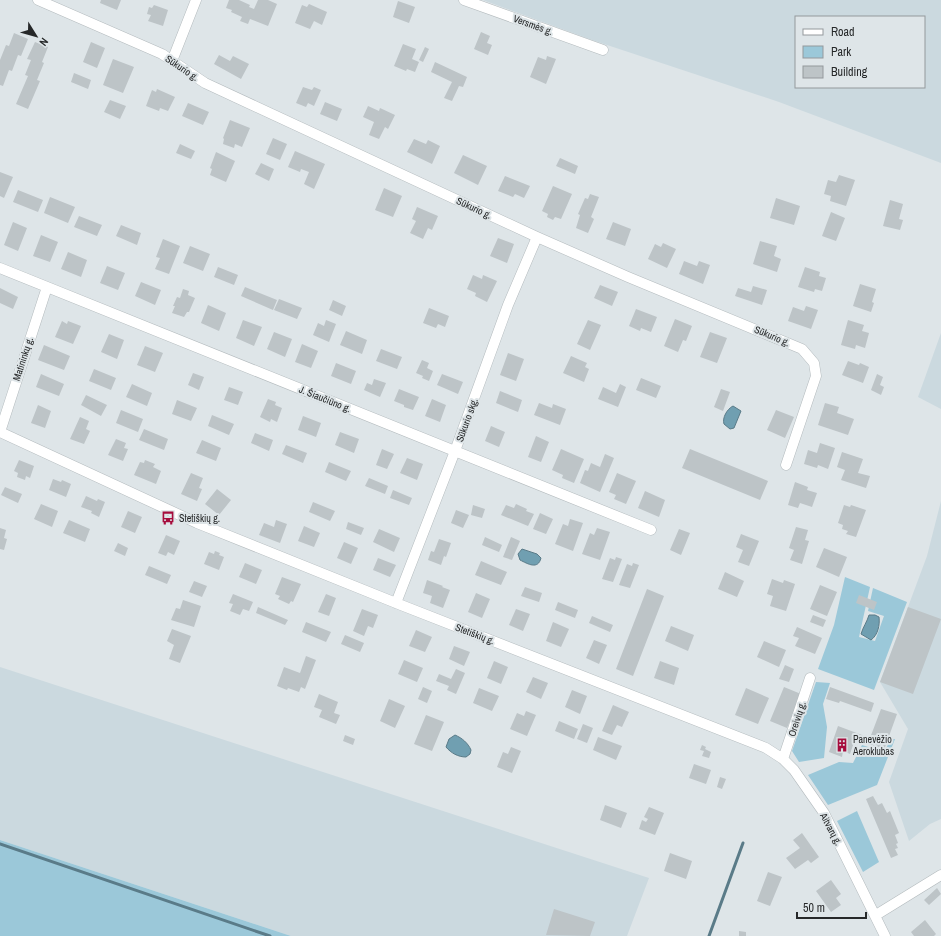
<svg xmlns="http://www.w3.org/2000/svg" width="941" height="936" viewBox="0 0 941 936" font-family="'Archivo Narrow',sans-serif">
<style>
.built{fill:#cbd9df;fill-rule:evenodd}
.green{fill:#9bc8d9}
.water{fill:#709fb1;stroke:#5a7b88}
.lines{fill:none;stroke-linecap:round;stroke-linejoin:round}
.stream{stroke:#5a7b88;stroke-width:3}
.building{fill:#bdc4c7}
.minor-casing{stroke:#b4bbbe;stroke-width:11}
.minor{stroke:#fff;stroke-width:10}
.labels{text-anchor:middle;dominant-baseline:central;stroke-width:4;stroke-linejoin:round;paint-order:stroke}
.street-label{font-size:10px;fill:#262829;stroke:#dee5e8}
.poi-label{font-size:10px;fill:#262829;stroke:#dee5e8;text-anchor:start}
</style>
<rect width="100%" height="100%" fill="#dee5e8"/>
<path class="built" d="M483,0H941V163L779,102L592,40ZM796,17H924V87H796Z
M941,333V409L918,397Z
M941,501V819L930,824L909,841L889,782L908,729L880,682L927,556Z
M0,667L649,878L627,936H291L0,840Z"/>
<path class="green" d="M845,577L870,587L859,637L875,641L884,616L868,611L873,588L907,602L874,690L818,669L834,625Z
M816,682L830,683L823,704L827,727L824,758L799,762L792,751Z
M891,739H895L877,785L828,805L808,775L839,762L853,763L862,745L884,752Z
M857,811L879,862L863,872L837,821Z
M0,840L291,936H0Z"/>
<path class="water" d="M733,406L741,411L734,428L730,429L724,424C722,418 727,409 733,406Z
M522,549L537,554L541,558C538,570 528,564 520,560L518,554Z
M869,615H875L879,617C880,625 878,635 871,640L861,634C863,627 867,622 869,615Z
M455,735C462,738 468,743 471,750L470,754L466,757C458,757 451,753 446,747L449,739Z"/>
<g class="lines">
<path class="stream" d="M0,844L270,936
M709,936L743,843"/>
</g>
<path class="building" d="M101,0H121L117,10L100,3Z
M229,0H239L250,5L249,7L254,9L258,0H268L277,4L268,26L250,19L248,24L240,21L242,17L231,12L232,10L226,8Z
M398,1L415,7L409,23L393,17Z
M309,4L327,12L322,25L314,21L310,29L295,23L302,5L307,7Z
M154,5L168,10L163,26L148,21L151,15L147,14L149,7L152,8Z
M481,32L490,36L487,43L492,45L488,55L474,49Z
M14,33L28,39L21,56L18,55L12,71L9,70L3,86L0,85V60L6,45L9,46Z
M35,42L48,47L42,62L44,63L37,80L40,81L28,109L16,104L28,76L25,75L31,60L27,59Z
M91,42L105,48L97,68L83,62Z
M403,44L416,49L412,59L419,62L415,72L407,69L406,71L394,66Z
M425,47L429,49L423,62L419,60Z
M219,55L230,61L233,56L249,64L241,79L214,64Z
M547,56L556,59L546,84L530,77L538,57L546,60Z
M113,59L134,67L123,93L103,85Z
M435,62L467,77L463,87L459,86L452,101L444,98L452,82L431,72Z
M74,73L91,80L88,89L71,82Z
M303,87L312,90L314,87L321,90L314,106L308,103L306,107L296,103Z
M157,89L175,97L168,111L160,108L159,111L146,106L152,90L156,92Z
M110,100L126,106L120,119L104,112Z
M325,102L342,109L337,121L320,114Z
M188,103L209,112L203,125L182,116Z
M368,106L379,111L380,108L395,115L388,129L385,127L379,139L369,135L374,122L363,117Z
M230,120L250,128L242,147L235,144L234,148L223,144L224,139L223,138Z
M273,138L287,144L280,160L266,154Z
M414,139L426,144L428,140L440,146L432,164L407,152Z
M180,144L195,151L191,159L176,153Z
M295,151L325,164L314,189L304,184L309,172L301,169L300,172L288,167Z
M216,152L235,161L226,182L210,175L212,169L210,168Z
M463,155L487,166L478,185L454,173Z
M560,158L578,166L575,174L556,166Z
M261,163L274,169L269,181L255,174Z
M0,172L13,177L4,198L0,196Z
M839,175L855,180L846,206L830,201L831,196L824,194L828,180L836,182Z
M505,176L530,186L524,198L515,194L513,197L498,191Z
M553,186L572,194L561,219L555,217L553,220L547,217L548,214L542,211Z
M384,188L402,196L393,217L375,210Z
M18,190L43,200L38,212L13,202Z
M590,194L599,197L591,217L594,219L588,233L576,228L580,215L578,214L585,198L588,199Z
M50,197L75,207L68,223L44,213Z
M776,198L800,206L794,225L770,218Z
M890,200L903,204L899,219L903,220L900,230L883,226Z
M417,207L438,216L432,230L428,228L423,239L410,233L416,221L412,219Z
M831,212L845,218L836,241L822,236Z
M79,216L102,225L97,236L74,227Z
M13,222L27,228L18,251L4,245Z
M613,222L631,229L625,246L606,239Z
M121,225L141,233L137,245L116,236Z
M41,235L58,242L50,262L33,256Z
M498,238L514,244L507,263L490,256Z
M163,239L180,246L169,274L155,269L160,258L156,257Z
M760,241L777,246L774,256L781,259L777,272L753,264Z
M663,243L676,249L667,268L648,259L655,244L661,247Z
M190,246L210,254L203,271L183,263Z
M68,252L87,260L81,277L61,269Z
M684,261L697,266L699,261L710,265L703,284L679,274Z
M107,266L125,273L118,290L100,283Z
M218,267L238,275L234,285L214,277Z
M805,267L820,272L819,276L826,278L822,291L815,289L814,292L798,287Z
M473,275L482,279L483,275L497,281L487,302L475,296L476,293L467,289Z
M141,282L161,290L155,305L135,296Z
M860,284L876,289L872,302L874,303L871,312L853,306Z
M600,285L618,292L612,306L594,298Z
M753,286L767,290L762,305L735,296L738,288L751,292Z
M245,287L277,300L273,310L241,296Z
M0,288L18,297L13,309L0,303Z
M183,289L189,291L188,295L195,298L189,312H187L184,317L172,313L175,306H173L177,297L180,298Z
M279,299L302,308L297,319L274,310Z
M333,300L346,306L342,316L329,310Z
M208,305L226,313L219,331L201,323Z
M806,306L818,310L811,329L788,321L793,307L804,311Z
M429,308L449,316L445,327L438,324L436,328L423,323Z
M636,309L657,317L651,332L641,328L640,331L629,326Z
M675,319L692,326L686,341L683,340L678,352L664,346Z
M243,320L262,327L254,346L236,338Z
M326,320L336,324L329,342L313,335L318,323L324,326Z
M588,320L601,325L590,350L577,344Z
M848,320L864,325L862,331L869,333L865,348L856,345L855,349L841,345Z
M62,321L67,324L68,321L81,326L73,344L55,337Z
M346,331L367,340L362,354L340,345Z
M274,332L292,339L285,357L267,349Z
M710,332L727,338L717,363L700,357Z
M109,334L124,340L117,359L101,352Z
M302,344L318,351L311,368L295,362Z
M44,345L70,356L64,370L38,360Z
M145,346L163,353L155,372L137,365Z
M381,349L402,357L397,369L376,361Z
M508,353L524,359L516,381L500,375Z
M571,356L587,363L585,367L589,369L584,382L563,373Z
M422,360L429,363L427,368L433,371L429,381L422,378L423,376L416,373Z
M848,361L859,365L860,363L869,367L863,383L842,375Z
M336,363L356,371L351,384L331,376Z
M94,369L116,378L111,390L89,381Z
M193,373L204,377L199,390L188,385Z
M41,374L64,384L59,396L36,387Z
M442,374L463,382L458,394L437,385Z
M877,374L883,377L880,385L884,387L881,395L871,390Z
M641,378L661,386L656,398L636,390Z
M374,379L386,383L380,397L364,390L367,383L372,385Z
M132,384L152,393L147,406L126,397Z
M620,384L626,387L618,407L598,399L603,387L616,393Z
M229,387L243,392L238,405L224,400Z
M399,389L419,397L413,410L404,407V405L394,401Z
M721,389L730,392L723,411L714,407Z
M500,391L522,400L518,412L496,403Z
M86,395L107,405L101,416L81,405Z
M268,399L276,402L275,405L282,408L277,422L271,419L270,422L260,417Z
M432,399L446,405L440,422L425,416Z
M177,400L197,408L191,421L172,414Z
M539,403L552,408L553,404L566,409L560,425L534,415Z
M825,403L839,407L837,413L854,419L848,435L818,425Z
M38,405L51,411L45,428L31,423Z
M121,410L143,419L138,432L116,423Z
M776,410L794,417L785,438L767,430Z
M212,415L234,424L229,435L208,426Z
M303,416L321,423L316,437L298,430Z
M80,417L89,421L86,429L90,431L84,444L70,439Z
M491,426L505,432L499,447L485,441Z
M144,429L168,439L164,450L139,440Z
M340,432L359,439L354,453L335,445Z
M255,433L273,440L269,451L251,443Z
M536,436L549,442L541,462L528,457Z
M116,439L126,443L124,448L128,449L123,461L108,455Z
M202,440L221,448L216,461L196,453Z
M820,443L835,448L828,469L818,465L817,468L804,464L808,450L817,453Z
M286,445L307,453L303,463L282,454Z
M382,449L394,454L387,469L376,465Z
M561,449L584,459L574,483L562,478L563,475L552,470Z
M690,449L768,481L760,500L682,468Z
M842,452L863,459L858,473L870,476L866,488L841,480L845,470L837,467Z
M605,454L614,458L600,492L580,483L585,470L588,471L591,463L600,467Z
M407,458L423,464L417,480L400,473Z
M19,460L34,466L30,478L26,476L25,480L17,477L18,473L14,471Z
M145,460L155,464L153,467L161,471L156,484L134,475L140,462L144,463Z
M329,462L351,471L346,481L325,472Z
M191,473L203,478L199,488L202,489L197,501L181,494Z
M617,473L636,481L626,504L614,499L616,495L609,492Z
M369,478L388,486L385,494L365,486Z
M53,479L61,482L62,480L71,484L66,497L49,490Z
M795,482L808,487L807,490L817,493L812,507L800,503L798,508L788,505Z
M5,487L22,494L18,503L1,495Z
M217,489L231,500L219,515L205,504Z
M393,490L412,498L409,505L390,498Z
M645,491L665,500L659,517L638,508Z
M86,496L97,501L98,499L105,502L99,517L91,513L92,511L81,507Z
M313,502L335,511L330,521L309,512Z
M41,504L58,511L52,527L34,519Z
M516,504L527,509L526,511L534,514L528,526L501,515L506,505L514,508Z
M473,505L485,509L482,518L471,515Z
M844,505L850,507L851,505L866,510L856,537L846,534L848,531L842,529L843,525L838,523Z
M456,510L469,515L463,528L451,523Z
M128,511L142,517L135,533L121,527Z
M540,513L553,519L546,534L533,529Z
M570,519L583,523L573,551L555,544L563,524L568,526Z
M69,520L90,529L85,542L63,533Z
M276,520L287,524L280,543L259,535L264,523L274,527Z
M348,522L364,528L361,535L346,529Z
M304,526L320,533L314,547L298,541Z
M796,527L808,530L805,540L809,541L802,564L790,560L794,550L789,548Z
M0,528L6,530L4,538L7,539L4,550L0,549Z
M597,528L610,532L600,560L582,554L590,533L594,535Z
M379,529L400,538L394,552L373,542Z
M679,529L690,533L681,555L670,550Z
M741,534L759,541L749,566L738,562L743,550L736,547Z
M166,535L180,541L174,555L168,552L166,556L158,553Z
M485,537L502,545L499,552L482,545Z
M511,537L520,541L512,560L503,557Z
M439,539L451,543L446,557L444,556L441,565L428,560L431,551L434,552Z
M344,542L358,548L351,564L337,558Z
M118,543L128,548L125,556L114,551Z
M824,548L847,557L839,577L816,567Z
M215,551L220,553L219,555L224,557L219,570L204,564L209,552L214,554Z
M616,557L622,559L613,582L602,579L610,558L615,560Z
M378,558L396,565L390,577L373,570Z
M481,561L507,572L501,585L475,575Z
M245,563L262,570L256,584L239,577Z
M633,563L639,565L630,588L619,585L627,564L632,566Z
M149,566L171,575L167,584L145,575Z
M725,572L744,581L737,597L718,589Z
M282,577L301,584L293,602L291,601L289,604L278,599L280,596L275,594Z
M772,579L783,583L784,580L795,584L786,611L770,606L773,596L767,594Z
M427,580L443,586L442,587L450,590L443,608L430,603L432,596L423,593Z
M194,581L207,586L202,597L189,592Z
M820,585L837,592L827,616L810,609Z
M525,587L542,593L539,602L521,596Z
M647,589L664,596L633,676L616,669Z
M476,593L490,599L482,618L468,612Z
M233,594L253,602L249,611L243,609L240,615L230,611L233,604L229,603Z
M326,594L336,598L329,616L318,612Z
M859,595L877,602L874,610L856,603Z
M183,600L201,606L194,627L171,620L176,608L180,609Z
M558,602L578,610L575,618L555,610Z
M258,607L288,620L285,625L256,613Z
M908,607L941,619L913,694L880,682Z
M362,609L378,615L373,628L368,626L364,636L353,631Z
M516,609L530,614L523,631L509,625Z
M813,615L826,620L823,627L810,622Z
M592,616L613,625L610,632L589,623Z
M306,622L331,632L326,642L302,632Z
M553,622L569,629L561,647L546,641Z
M671,626L694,635L688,651L665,641Z
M797,627L822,638L815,654L795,646L799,638L793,636Z
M172,629L191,636L180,663L169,659L174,645L167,641Z
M416,630L432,637L425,652L409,646Z
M345,635L364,643L360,652L341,644Z
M594,640L607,645L599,664L586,658Z
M764,641L786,650L779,667L757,657Z
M454,646L470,652L464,666L449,659Z
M306,656L316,660L305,689L301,687L299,692L288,688L287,690L277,686L284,667L300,673Z
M404,660L423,668L417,682L398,674Z
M494,661L508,667L501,684L487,678Z
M660,661L679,668L674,685L654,678Z
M785,665L794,669L789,682L779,679Z
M456,669L465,673L456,694L447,690L449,686L436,681L439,674L451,679Z
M533,677L548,683L541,699L526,692Z
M423,687L432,691L427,703L418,699Z
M784,687L801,694L787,728L770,721Z
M830,687L874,703L871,712L840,701L839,703L826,699Z
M479,688L499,696L492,711L473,703Z
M746,688L769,698L758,724L735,715Z
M572,690L587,696L580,714L565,707Z
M319,694L338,702L334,713L340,715L336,724L319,717L322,710L314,707Z
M389,699L405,706L395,728L380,721Z
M613,705L629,712L622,727L617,725L612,735L602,731Z
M881,709L897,714L884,750L855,739L850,754L843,751L842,757L829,752L838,726L870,738Z
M526,711L536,715L527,736L510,729L517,713L524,716Z
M426,715L444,722L432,751L414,744Z
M559,721L578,729L574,739L555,731Z
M583,724L593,728L587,743L577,739Z
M345,735L355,739L353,745L343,741Z
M598,737L622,746L616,760L593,750Z
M702,745L706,747L705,749L711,752L709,758L702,756L704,751L700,750Z
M511,747L521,751L512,773L497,767L503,752L508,754Z
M694,764L711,770L706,784L689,778Z
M720,777L726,779L722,789L717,787Z
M873,796L878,805L882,803L887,813L890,811L899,833L895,835L898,843L896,844L898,848L895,849L898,855L891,858L866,799Z
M605,805L627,813L621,828L600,820Z
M649,807L664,813L655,835L639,829L642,820L646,822L648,819L644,817Z
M802,833L819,857L811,863L808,860L795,869L786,858L800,848L793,840Z
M670,853L692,861L686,879L664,871Z
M768,872L782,877L770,906L757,901Z
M831,880L841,894L836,898L841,905L831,912L816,891Z
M937,888L941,894L929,905L924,900Z
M554,909L595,922L590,936L546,935Z
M925,920L936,934L934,936H914L911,932Z
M739,931L746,932V936H739Z"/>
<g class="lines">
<g class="minor-casing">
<path id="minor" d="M38,0L162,54L205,83L537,237L628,277L802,349L814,363L816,376L786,465
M464,0L603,50
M172,61L196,0
M0,268L651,530
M0,432L197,523L401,605L766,748L783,759L794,770L824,813L885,936
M0,432L47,287
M396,603L455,451L508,305L537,237
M783,759L810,678
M876,915L941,875"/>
</g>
<use href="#minor" class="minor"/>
</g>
<defs>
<g id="bus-bare" transform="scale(1.08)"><path d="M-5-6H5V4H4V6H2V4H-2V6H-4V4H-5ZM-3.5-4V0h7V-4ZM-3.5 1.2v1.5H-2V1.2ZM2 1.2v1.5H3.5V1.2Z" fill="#a60d3d" stroke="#dee5e8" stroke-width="2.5" paint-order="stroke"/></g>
<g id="building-bare" transform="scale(1.08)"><path d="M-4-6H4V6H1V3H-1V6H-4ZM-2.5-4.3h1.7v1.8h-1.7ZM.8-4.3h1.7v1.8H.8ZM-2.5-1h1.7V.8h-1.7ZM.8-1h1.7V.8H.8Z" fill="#a60d3d" stroke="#dee5e8" stroke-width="2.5" paint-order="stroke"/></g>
</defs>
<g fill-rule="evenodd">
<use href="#bus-bare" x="168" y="518"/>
<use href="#building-bare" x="842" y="745"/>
</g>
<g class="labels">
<g class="street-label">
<text transform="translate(533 25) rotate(20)">Versmės g.</text>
<text transform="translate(182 68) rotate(34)">Sūkurio g.</text>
<text transform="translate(474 208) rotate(25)">Sūkurio g.</text>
<text transform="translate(772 336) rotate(23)">Sūkurio g.</text>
<text transform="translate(23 359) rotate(-72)">Matininkų g.</text>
<text transform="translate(325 399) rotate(22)">J. Šiaučiūno g.</text>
<text transform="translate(467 420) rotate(-70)">Sūkurio skg.</text>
<text transform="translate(475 634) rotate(21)">Stetiškių g.</text>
<text transform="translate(797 719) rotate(-72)">Oreivių g.</text>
<text transform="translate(831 829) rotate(62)">Aitvarų g.</text>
</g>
<g class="poi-label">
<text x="179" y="518">Stetiškių g.</text>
<text x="853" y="739">Panevėžio<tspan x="853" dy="12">Aeroklubas</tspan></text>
</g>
</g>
<rect x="795" y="16" width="130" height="72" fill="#dee5e8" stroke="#94999c"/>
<rect x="803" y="29" width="20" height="6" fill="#ffffff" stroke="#94999c"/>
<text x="831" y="36" font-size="12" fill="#262829">Road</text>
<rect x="803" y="46" width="20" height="12" fill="#9bc8d9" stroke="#94999c"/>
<text x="831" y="56" font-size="12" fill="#262829">Park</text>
<rect x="803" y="66" width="20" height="12" fill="#bdc4c7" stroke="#94999c"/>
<text x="831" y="76" font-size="12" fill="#262829">Building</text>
<g transform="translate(36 36) rotate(127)" stroke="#dee5e8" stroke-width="3" paint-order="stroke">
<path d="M0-3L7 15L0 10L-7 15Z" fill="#262829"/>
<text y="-6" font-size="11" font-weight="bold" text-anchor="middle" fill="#262829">N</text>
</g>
<path d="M797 912v6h69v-6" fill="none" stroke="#262829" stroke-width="2"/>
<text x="803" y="912" font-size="12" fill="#262829" stroke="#dee5e8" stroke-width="3" paint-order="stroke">50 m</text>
</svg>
